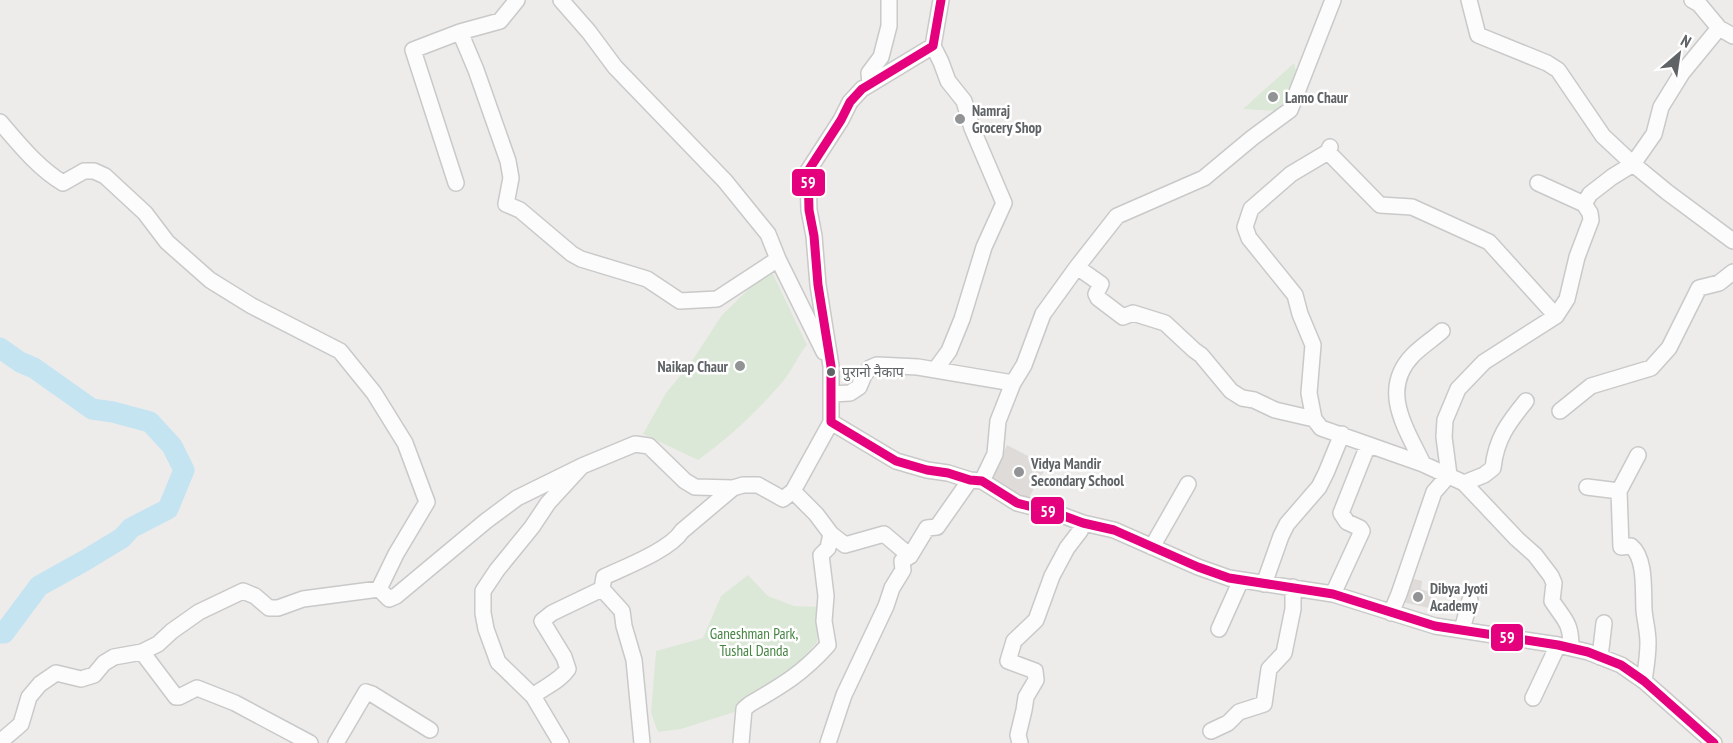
<svg xmlns="http://www.w3.org/2000/svg" width="1733" height="743" viewBox="0 0 1733 743" font-family="'PT Sans Narrow','Noto Sans Devanagari',sans-serif">
<style>
.education{fill:#dedbd9}
.green{fill:#dbe8d7}
.lines{fill:none;stroke-linecap:round;stroke-linejoin:round}
.river{stroke:#c4e4f2;stroke-width:21}
.minor-casing{stroke:#c9c9c9;stroke-width:18}
.minor{stroke:#fcfcfc;stroke-width:15}
.bus-1-casing{stroke:#fff;stroke-width:14}
.bus-1{stroke:#e5007d;stroke-width:9}
.poi-dot{fill:#919394;stroke:#fff;stroke-width:2}
.bus-dot{fill:#5f6366;stroke:#fff;stroke-width:2}
.labels{text-anchor:middle;dominant-baseline:central;stroke-width:5;stroke-linejoin:round;paint-order:stroke}
.bus-label{font-size:14px;fill:#5f6366;stroke:#fff;text-anchor:start}
.poi-label{font-size:15px;font-weight:bold;fill:#5f6366;stroke:#fff;text-anchor:start}
.park-label{font-size:15px;fill:#458441;stroke:#fff}
.line-badge{stroke:#fff;stroke-width:2}
.badge-label{font-size:16px;text-anchor:middle;font-weight:bold;fill:#fff}
</style>
<rect width="100%" height="100%" fill="#eeecea"/>
<path class="education" d="M1007,445L1047,466L1028,499L992,479Z
M1410,578L1422,581L1421,589L1432,593L1429,608L1402,602Z"/>
<path class="green" d="M1294,63L1299,84L1277,111L1243,109Z
M772,272L807,345C798,355 793,369 784,380C757,412 732,435 698,460L643,434L666,393L692,361L722,315L759,279Z
M748,575L768,596L794,606L823,607L817,642L789,674L744,709L681,729L658,732L651,713L656,651L703,638L721,596Z"/>
<g class="lines">
<path class="river" d="M0,348L20,362L34,368L92,409L113,412L150,422L172,446L184,470L168,509L131,528L122,538L84,561L39,586L4,633H0"/>
<g class="minor-casing">
<path id="minor" d="M517,0L500,21L460,32L476,70L508,161L511,178L506,204L520,210L572,254L581,259L647,279L680,301L717,299L778,259
M561,0L589,32L615,67L725,181L768,234L778,259L824,352
M941,0L933,46L862,89L850,102L841,120L808,171L809,210L814,236L818,285L831,366V422L896,461L927,470L948,473L970,480L982,481L1017,503L1056,513L1083,523L1114,530L1198,567L1229,578L1333,594L1435,626L1558,645L1588,652L1621,665L1644,681L1714,743
M1469,0L1478,35L1547,63L1558,70L1603,136L1633,164L1667,192L1733,241
M1692,0L1699,4L1719,28
M933,46L941,62L948,81L964,101L972,128L1004,203L984,247L962,319L949,351L935,370
M870,84L869,73L881,57L889,26V0
M0,122C19,144 38,168 63,183L84,171H94L105,176L145,213L167,242L210,280L252,306L340,351L374,393L405,443L427,502L396,554L379,589L389,599L396,596L486,521L517,498L582,466
M1330,147L1328,152L1291,174L1251,209L1245,227L1249,238L1295,295L1300,314L1313,345L1309,393L1314,419L1321,428L1423,464L1464,483L1517,539L1535,555L1551,576L1554,583L1552,601C1565,621 1571,622 1571,648
M1328,152L1380,205L1412,207L1489,242L1556,316
M456,183L413,50L460,32
M1538,183L1584,204
M1077,267L1101,284L1096,294L1098,298L1123,317L1133,313L1165,323L1194,350L1201,355L1231,391L1242,398L1254,400L1275,410L1314,419
M832,394L850,393L859,387L864,375L870,368L877,365L918,367L1013,383
M1560,411L1591,386L1651,368L1669,348L1699,288L1719,283L1733,272
M1423,464C1406,428 1379,390 1413,355C1422,346 1433,339 1442,331
M982,481L995,454L998,421L1013,383L1024,365L1043,314L1077,267L1117,216L1204,178L1252,138L1290,110L1333,0
M1464,483L1484,475L1493,468C1496,439 1508,423 1526,401
M1587,487L1619,491L1621,547L1631,546C1646,558 1643,591 1644,610C1645,621 1648,631 1648,643C1648,656 1646,668 1644,681
M1619,491L1638,455
M831,534L845,545L884,534L910,556
M1152,547L1188,484
M1264,584L1281,536L1287,524L1319,487L1326,473L1342,434
M1333,594L1362,531L1360,528L1347,522L1341,513L1368,445
M1391,613L1399,594L1434,492L1449,475L1444,437L1445,420L1458,389L1484,362L1556,316L1567,299L1577,257L1591,220L1590,213L1584,204L1590,194L1612,177L1633,164L1654,134L1661,107L1682,73L1719,28L1733,36
M1219,629L1241,580
M1462,630L1470,600
M142,652L176,697H179L197,688L235,703L310,743
M1600,657L1604,623
M533,696C544,687 560,681 568,669L564,657L542,621L552,613L602,589
M1533,698L1558,645
M1211,731L1228,723L1239,712L1264,704L1269,669L1284,653L1293,609V587
M0,742L21,724L29,697L40,684L56,673L81,679L94,675L104,663L114,657L142,652L158,644L172,631L199,612L243,591L255,596L269,608H278L303,599L379,589
M336,743L366,692L372,694L430,730
M561,743L533,696L498,662L486,629L483,613V591L497,570L532,527L548,503L582,466L635,444L649,446L685,481L695,487L733,488L743,485H758L783,499L793,491L831,422
M642,743L634,660L624,626L622,611L602,589L604,577C625,567 670,550 682,531L733,488
M741,743L744,709L750,704C783,685 803,673 828,645L824,621L826,596L821,555L828,548L831,534L816,514L793,491
M828,743L844,695L886,606L892,588L903,570L902,561L910,556L927,528L937,527L970,480
M1020,743L1018,735L1024,710L1026,697L1036,680L1035,671L1008,661L1014,641L1036,620L1052,576L1067,548L1080,531L1083,523"/>
</g>
<use href="#minor" class="minor"/>
<g class="bus-1-casing">
<path id="bus-1" d="M941,0L933,46L862,89L850,102L841,120L808,171L809,210L814,236L818,285L831,366V422L896,461L927,470L948,473L970,480L982,481L1017,503L1056,513L1083,523L1114,530L1198,567L1229,578L1333,594L1435,626L1558,645L1588,652L1621,665L1644,681L1714,743"/>
</g>
<use href="#bus-1" class="bus-1"/>
</g>
<g class="poi-dot">
<circle cx="1273" cy="97" r="6"/>
<circle cx="960" cy="119" r="6"/>
<circle cx="740" cy="366" r="6"/>
<circle cx="1019" cy="472" r="6"/>
<circle cx="1418" cy="597" r="6"/>
</g>
<circle class="bus-dot" cx="831" cy="372" r="5"/>
<g class="labels">
<g class="bus-label">
<text x="842" y="372">पुरानो नैकाप</text>
</g>
<g class="poi-label">
<text x="1285" y="97">Lamo Chaur</text>
<text x="972" y="110">Namraj<tspan x="972" dy="17">Grocery Shop</tspan></text>
<text x="728" y="366" text-anchor="end">Naikap Chaur</text>
<text x="1031" y="463">Vidya Mandir<tspan x="1031" dy="17">Secondary School</tspan></text>
<text x="1430" y="588">Dibya Jyoti<tspan x="1430" dy="17">Academy</tspan></text>
</g>
<g class="park-label">
<text x="754" y="633">Ganeshman Park,<tspan x="754" dy="17">Tushal Danda</tspan></text>
</g>
</g>
<g class="line-badge">
<rect x="791" y="168" width="35" height="29" rx="6" fill="#e5007d"/>
<rect x="1030" y="496" width="35" height="29" rx="6" fill="#e5007d"/>
<rect x="1490" y="623" width="34" height="29" rx="6" fill="#e5007d"/>
</g>
<g class="badge-label">
<text x="808" y="188">59</text>
<text x="1048" y="517">59</text>
<text x="1507" y="643">59</text>
</g>
<g transform="translate(1679 54) rotate(29)" stroke="#ffffff" stroke-width="4.5" paint-order="stroke">
<path d="M0-4.5L10 22L0 15L-10 22Z" fill="#5f6366"/>
<text y="-9" font-size="16" font-weight="bold" text-anchor="middle" fill="#5f6366">N</text>
</g>
</svg>
